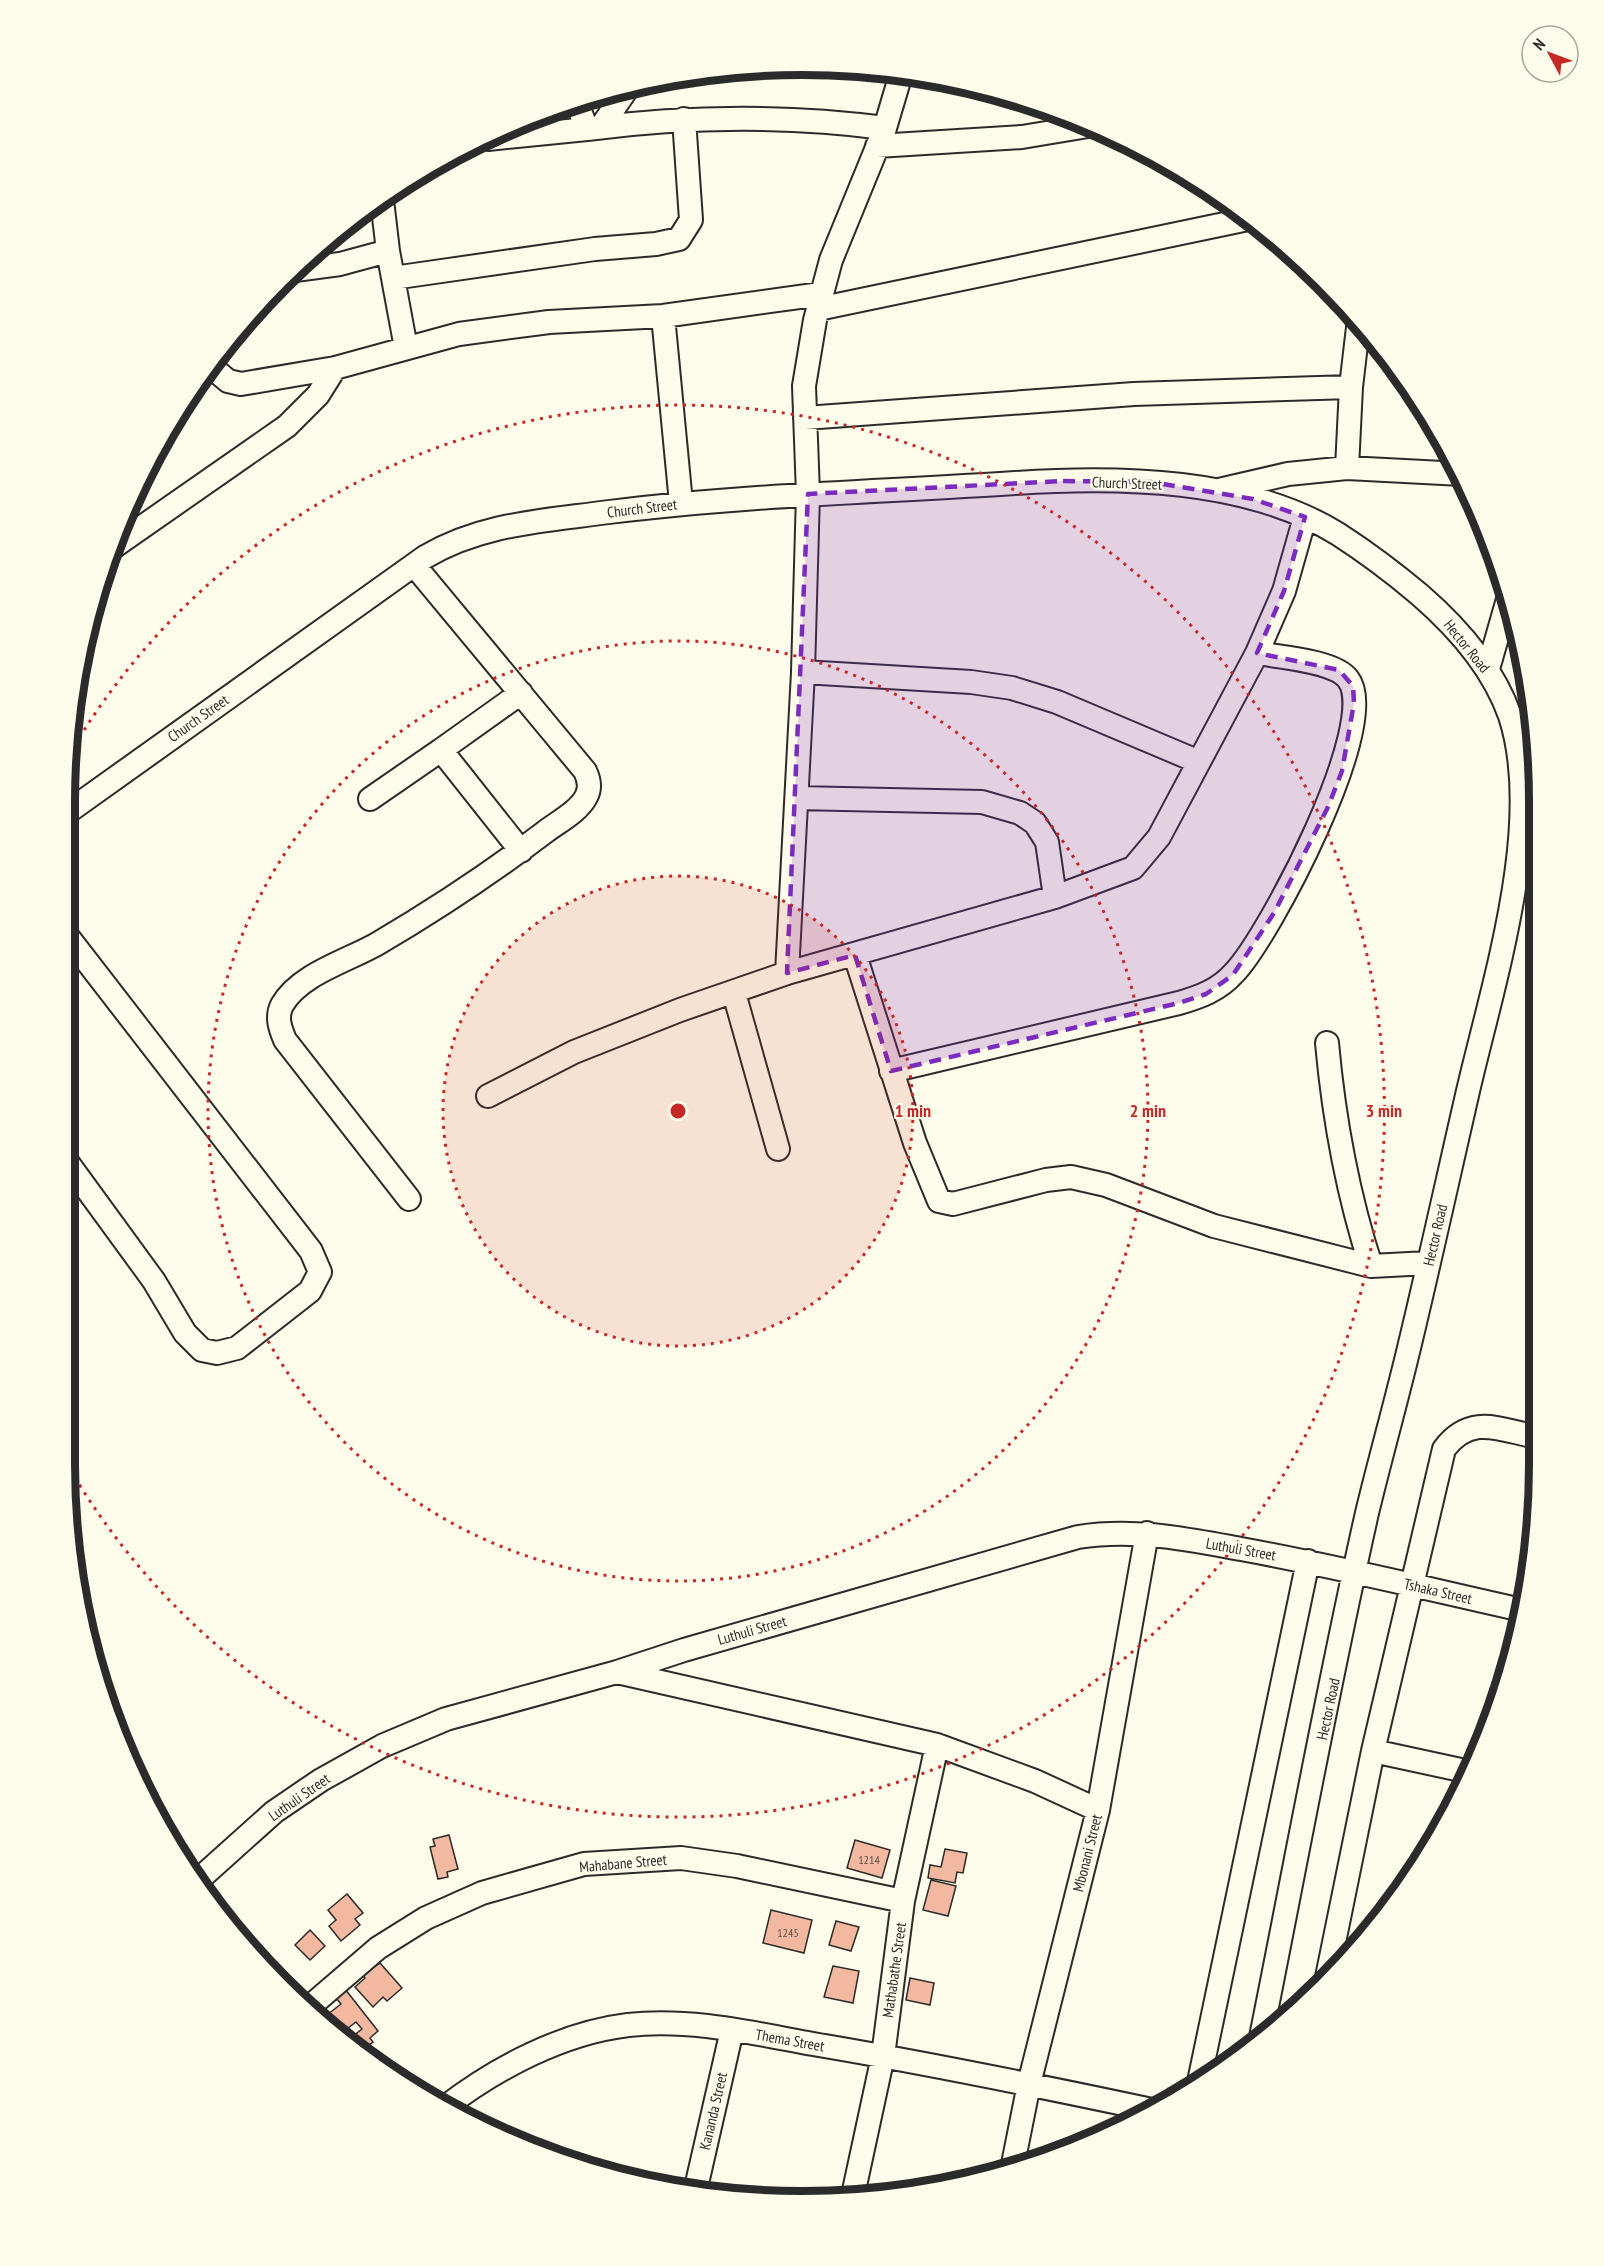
<svg xmlns="http://www.w3.org/2000/svg" width="1604" height="2266" viewBox="0 0 1604 2266" font-family="'PT Sans Narrow',sans-serif">
<style>
.building{fill:#f2b8a0;stroke:#2b2b2b;stroke-width:1.5}
.lines{fill:none;stroke-linecap:round;stroke-linejoin:round}
.minor-casing{stroke:#2b2b2b;stroke-width:26}
.minor{stroke:#fdfbea;stroke-width:22}
.marked{fill:#7b2cbf;fill-opacity:0.2;stroke:#7b2cbf;stroke-width:4.5;stroke-dasharray:12 8;stroke-linejoin:round}
.ring{fill:none;stroke:#c62828;stroke-width:3;stroke-dasharray:3 6}
.labels{text-anchor:middle;dominant-baseline:central;stroke-width:4.5;stroke-linejoin:round;paint-order:stroke}
.number-label{font-size:12px;fill:#5d4e48}
.street-label{font-size:15px;fill:#2b2b2b;stroke:#fdfbea}
.rim{fill:none;stroke:#2b2b2b;stroke-width:8}
.centre{fill:#c62828;stroke:#fdfbea;stroke-width:3}
.ring-label{font-size:18px;text-anchor:middle;font-weight:bold;fill:#c62828;stroke:#fdfbea;stroke-width:4.5;stroke-linejoin:round;paint-order:stroke}
</style>
<rect width="100%" height="100%" fill="#fdfbea"/>
<path class="building" d="M449,1835L458,1869L447,1872L448,1877L438,1879L430,1847L435,1846L433,1839Z
M855,1840L890,1850L882,1878L847,1868Z
M945,1849L967,1853L963,1873L957,1872L955,1883L928,1878L930,1865L941,1867Z
M931,1880L956,1886L948,1916L923,1910Z
M347,1894L363,1913L355,1919L360,1925L341,1941L329,1926L336,1920L328,1910Z
M771,1910L812,1920L804,1953L763,1943Z
M836,1921L859,1927L851,1951L829,1945Z
M310,1930L325,1946L310,1960L295,1945Z
M380,1963L402,1988L387,2001L383,1997L373,2007L355,1987L365,1978L362,1974Z
M833,1966L859,1971L853,2003L824,1997Z
M910,1978L934,1983L930,2005L906,2000Z
M345,1989L378,2031L370,2038L373,2042L361,2051L347,2041L362,2029L356,2022L339,2035L323,2018L341,2004L335,1997Z"/>
<g class="lines">
<g class="minor-casing">
<path id="minor" d="M576,101L587,129C687,116 786,115 885,128
M601,127L627,89
M488,139L587,129
M877,146L1022,137L1088,126
M382,200L388,251L406,348
M295,270L340,264L388,251
M393,278L595,249L656,244L679,239L691,220L684,119
M818,309L1253,218
M663,316L681,503
M209,365L228,381L241,384L335,368L459,334L549,322L663,316L821,294
M805,418L1134,394L1351,387
M1347,468L1351,387L1359,319
M1219,490L1288,474L1347,468L1462,474
M112,548L287,426L318,395L335,368
M1488,669L1508,599
M803,672L971,682L1012,688L1057,702L1199,762
M521,693L441,750L521,851
M797,798L982,802L1020,813L1035,823L1047,842L1055,897
M370,799L441,750
M65,814L425,557C482,523 545,521 609,512C744,495 880,492 1015,483C1118,476 1248,478 1338,534C1366,552 1394,573 1420,595C1458,628 1493,667 1510,716C1545,824 1493,983 1468,1091C1448,1178 1429,1265 1408,1352C1395,1406 1380,1459 1367,1513C1328,1686 1296,1862 1261,2037
M855,955L915,1143L939,1201L953,1204L1046,1180L1071,1177L1106,1185L1214,1226L1371,1266L1428,1263
M787,973L803,672L808,494L804,386L815,320L831,260L885,128L901,74
M734,993L778,1149
M1327,1043C1334,1120 1347,1192 1371,1266
M891,1071L1179,1003C1200,997 1219,990 1234,973C1269,937 1382,722 1348,679C1335,661 1280,657 1257,653
M488,1096L574,1052L680,1010L787,973L1055,897L1133,868L1159,837L1257,653L1284,591L1305,517
M65,1159L154,1281L185,1333L202,1350L217,1353L237,1348L310,1291L320,1272L311,1251L65,933
M409,1199L285,1040C280,1028 276,1017 282,1005C300,974 347,961 377,944C435,910 491,873 545,832C558,822 578,812 586,797C591,788 589,779 585,771L414,565
M617,1672L937,1745L1035,1781L1098,1810
M1373,1751L1470,1772
M196,1882L274,1812L321,1780L382,1746L446,1719L617,1672L684,1650L1078,1537C1134,1528 1186,1539 1241,1549C1335,1566 1428,1589 1522,1610
M1327,1977L1373,1751L1444,1449C1471,1413 1500,1430 1537,1437
M307,2009L378,1948L426,1918L482,1893L584,1864L681,1858L737,1866L903,1901
M1200,2077L1308,1561
M444,2108C496,2068 562,2033 628,2025C690,2018 752,2033 813,2044C926,2063 1039,2086 1152,2110
M1012,2169L1029,2084L1098,1810L1147,1533
M695,2192L732,2030
M853,2195L883,2056L903,1901L937,1745"/>
</g>
<use href="#minor" class="minor"/>
</g>
<path class="marked" d="M1063,481L1151,482L1253,499L1305,517L1284,591L1257,653L1339,670L1353,686L1354,703L1342,771L1328,807L1274,913L1233,975L1206,994L1179,1003L891,1071L855,955L787,973L808,494Z"/>
<circle cx="678" cy="1111" r="235" fill="#c62828" fill-opacity=".12"/>
<g class="ring">
<circle cx="678" cy="1111" r="235"/>
<circle cx="678" cy="1111" r="470"/>
<path d="M70 753A706 706 0 1 1 67 1464"/>
</g>
<g class="labels">
<g class="number-label">
<text x="869" y="1859">1214</text>
<text x="788" y="1932">1245</text>
</g>
<g class="street-label">
<text transform="translate(1127 483) rotate(2)">Church Street</text>
<text transform="translate(642 508) rotate(-7)">Church Street</text>
<text transform="translate(1467 646) rotate(51)">Hector Road</text>
<text transform="translate(198 718) rotate(-35)">Church Street</text>
<text transform="translate(1435 1235) rotate(-77)">Hector Road</text>
<text transform="translate(1241 1549) rotate(10)">Luthuli Street</text>
<text transform="translate(1438 1591) rotate(13)">Tshaka Street</text>
<text transform="translate(752 1630) rotate(-16)">Luthuli Street</text>
<text transform="translate(1328 1709) rotate(-78)">Hector Road</text>
<text transform="translate(299 1797) rotate(-35)">Luthuli Street</text>
<text transform="translate(1087 1853) rotate(-76)">Mbonani Street</text>
<text transform="translate(623 1863) rotate(-5)">Mahabane Street</text>
<text transform="translate(894 1970) rotate(-82)">Mathabathe Street</text>
<text transform="translate(790 2040) rotate(10)">Thema Street</text>
<text transform="translate(713 2111) rotate(-77)">Kananda Street</text>
</g>
</g>
<path d="M0 0H1604V2266H0ZM802 75H802A727 727 0 0 1 1529 802V1464A727 727 0 0 1 802 2191H802A727 727 0 0 1 75 1464V802A727 727 0 0 1 802 75Z" fill="#fdfbea" fill-rule="evenodd"/>
<path class="rim" d="M802 75H802A727 727 0 0 1 1529 802V1464A727 727 0 0 1 802 2191H802A727 727 0 0 1 75 1464V802A727 727 0 0 1 802 75Z"/>
<circle cx="678" cy="1111" r="9" class="centre"/>
<g class="ring-label">
<text x="913" y="1117">1 min</text>
<text x="1148" y="1117">2 min</text>
<text x="1384" y="1117">3 min</text>
</g>
<g transform="translate(1550 54) rotate(311)"><circle r="28" fill="#fdfbea" stroke="#a9a89e" stroke-width="1.5"/>
<path d="M0-4.5L10 22L0 15L-10 22Z" fill="#c62828"/>
<text y="-9" font-size="16" font-weight="bold" text-anchor="middle" fill="#2b2b2b">N</text>
</g>
</svg>
